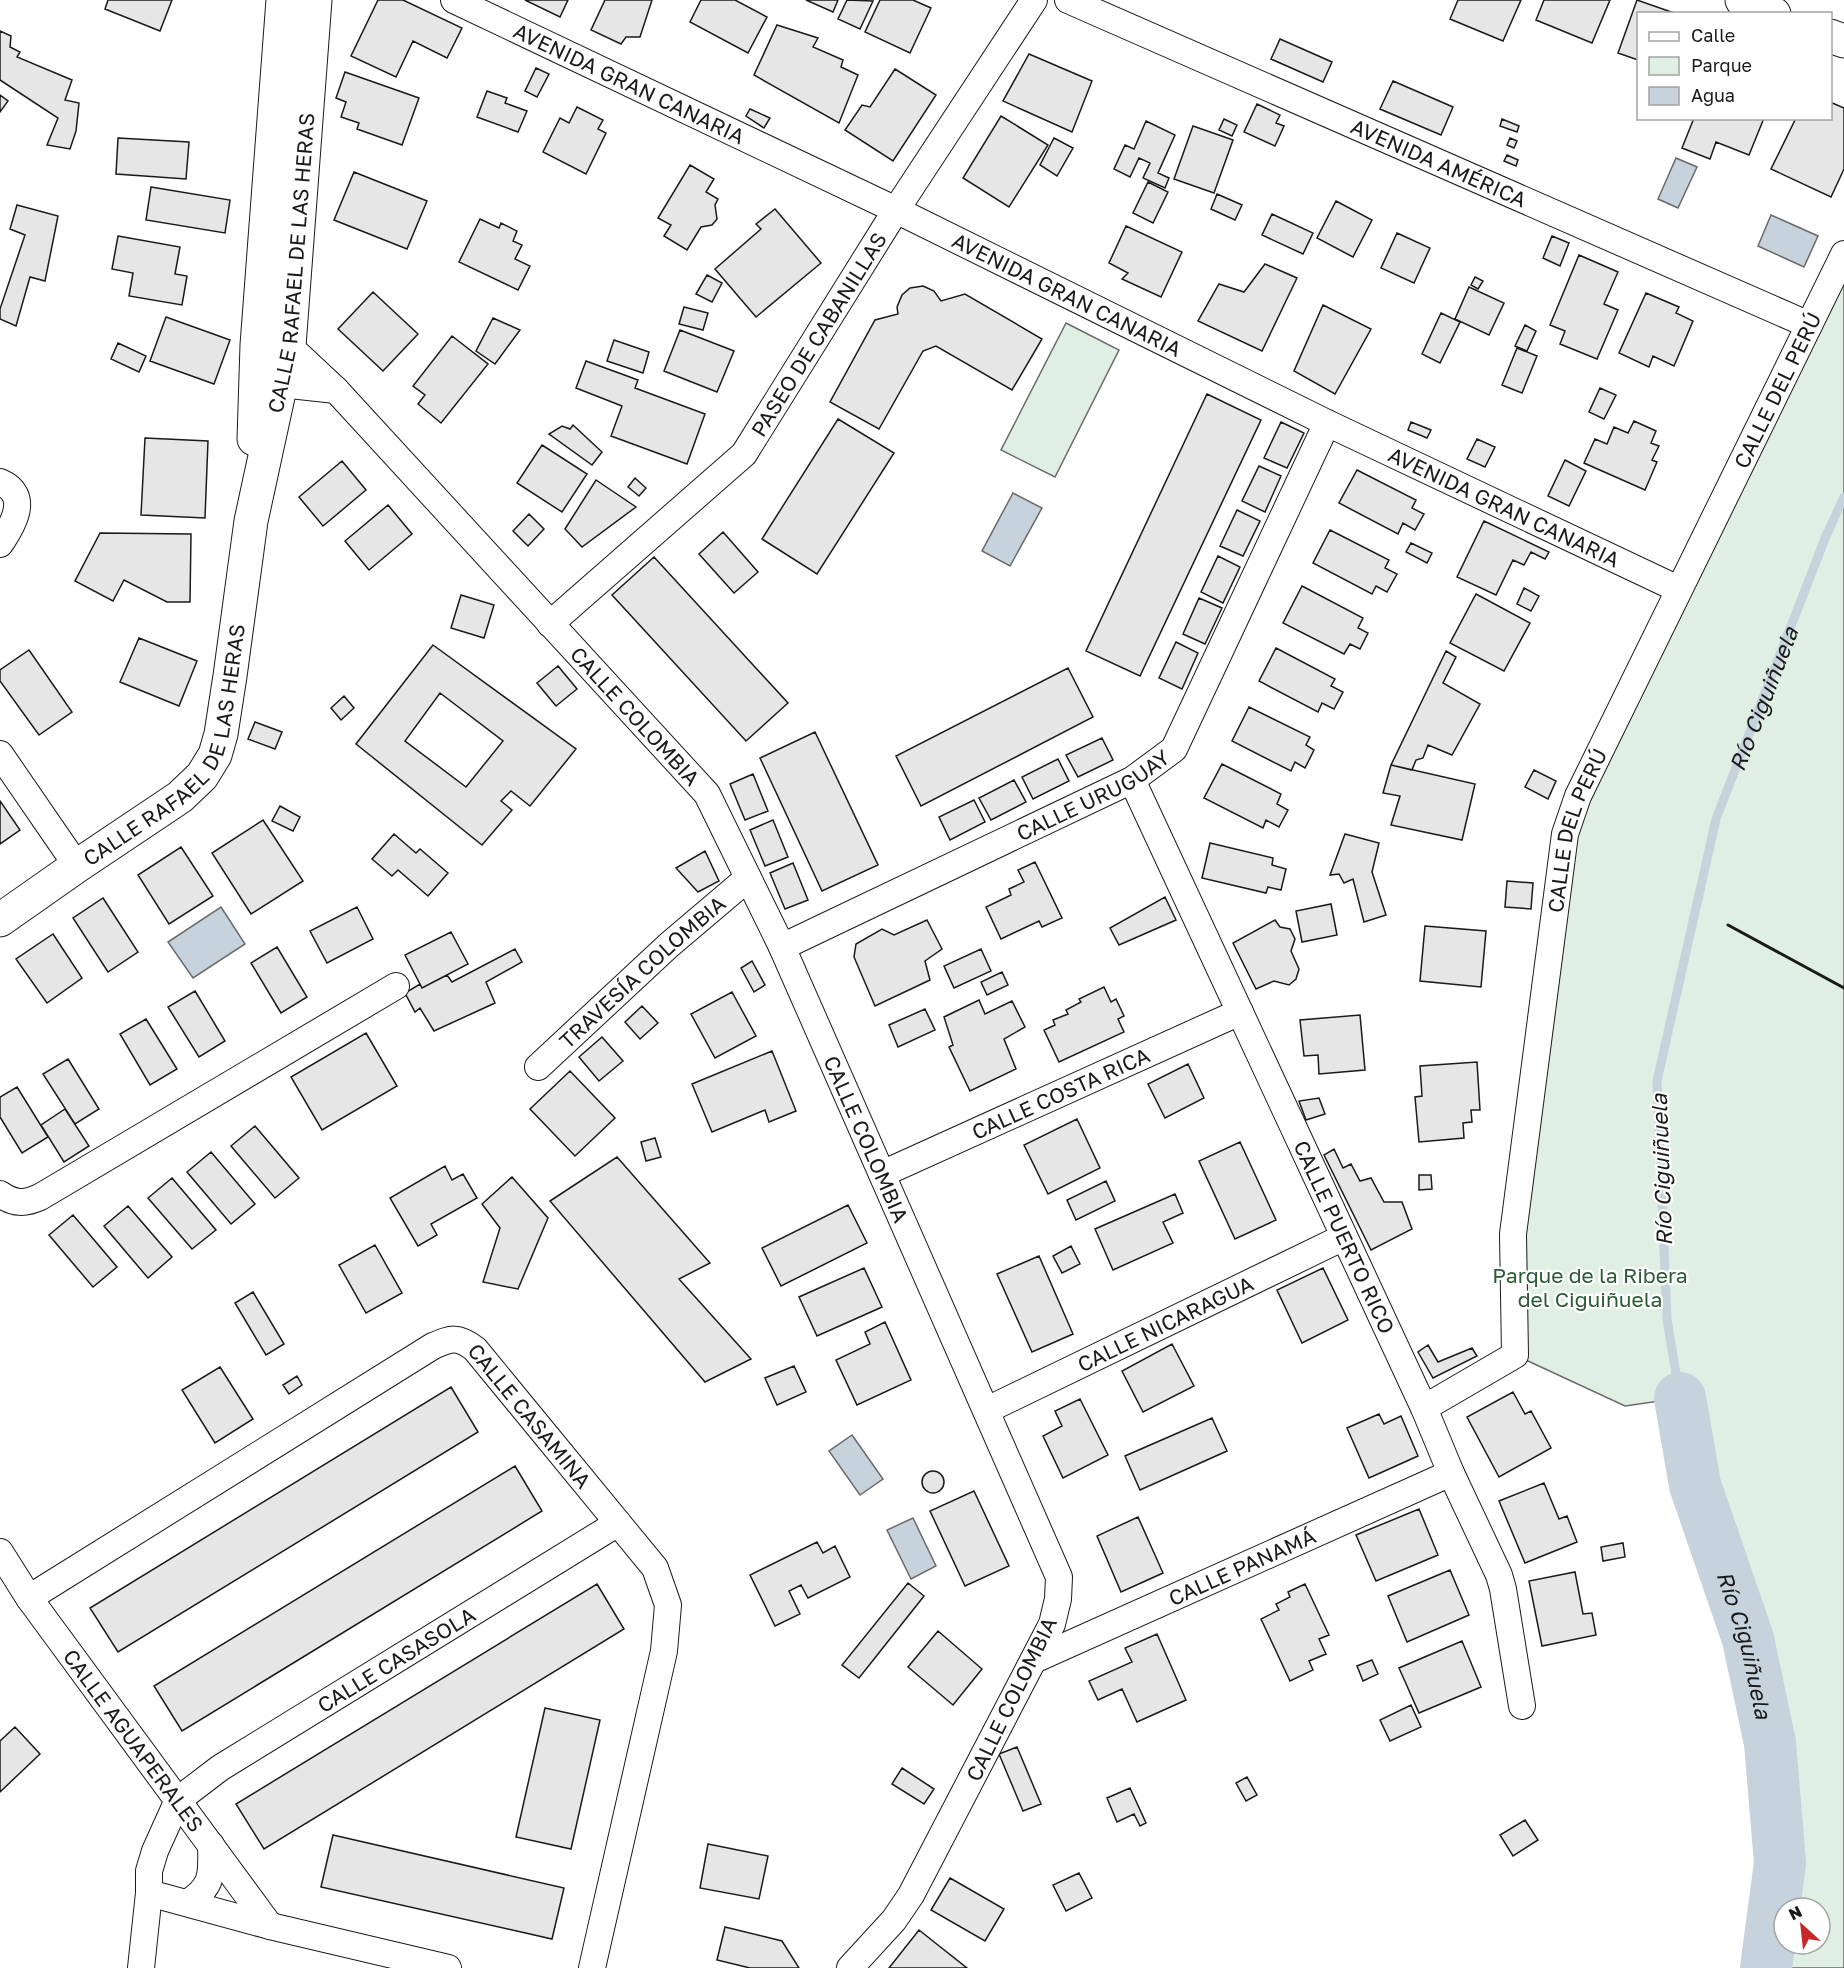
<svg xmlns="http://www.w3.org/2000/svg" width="1844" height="1968" viewBox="0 0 1844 1968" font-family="'Golos Text',sans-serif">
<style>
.green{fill:#e0efe3;stroke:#6a6a6a;stroke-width:1.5;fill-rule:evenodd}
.water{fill:#c6d2dc;stroke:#6a6a6a;stroke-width:1.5}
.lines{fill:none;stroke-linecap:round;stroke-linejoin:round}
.stream{stroke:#c6d2dc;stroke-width:9}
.river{stroke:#c6d2dc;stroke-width:52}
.building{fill:#e6e6e6;stroke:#1a1a1a;stroke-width:1.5;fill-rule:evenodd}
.minor-casing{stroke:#1a1a1a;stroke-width:28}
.tertiary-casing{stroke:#1a1a1a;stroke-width:35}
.minor{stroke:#fff;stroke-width:26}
.tertiary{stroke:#fff;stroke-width:33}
.wall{stroke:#1a1a1a;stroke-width:3}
.labels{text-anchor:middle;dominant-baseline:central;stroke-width:4.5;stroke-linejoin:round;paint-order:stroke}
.street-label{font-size:21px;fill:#1a1a1a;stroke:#fff}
.park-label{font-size:21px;fill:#2b5a34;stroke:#fff}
.water-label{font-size:22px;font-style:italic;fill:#1a1a1a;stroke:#fff}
</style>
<rect width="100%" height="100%" fill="#fff"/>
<path class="green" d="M1844,254V1968H1766L1780,1863L1770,1743L1748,1639L1695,1485L1680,1398L1625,1406L1515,1355L1513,1234L1565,834ZM1784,1908H1820V1944H1784Z
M1066,323L1119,350L1055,477L1001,450Z"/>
<path class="water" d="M1676,158L1697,167L1678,208L1658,199Z
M1771,215L1818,236L1804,267L1758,246Z
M1013,493L1042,508L1010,566L982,551Z
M221,907L245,944L193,978L168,942Z
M852,1435L883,1479L860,1495L829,1451Z
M913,1518L936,1566L911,1579L887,1530Z"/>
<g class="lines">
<path class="stream" id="s1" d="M1680,1398L1667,1319L1657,1081L1716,819L1826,536L1844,497"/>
<path class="river" id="s2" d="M1680,1398L1695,1485L1748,1639L1770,1743L1780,1863L1766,1968"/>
</g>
<path class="building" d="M108,0H172L160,31L105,9Z
M378,0H403L462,28L447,58L413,41L396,77L351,56Z
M525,0H568L560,17Z
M605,0H652L640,37H626L621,44L591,30Z
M701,0H735L767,17L748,53L690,22Z
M806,0H838L833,12Z
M847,0L873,1L860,29L838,19Z
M880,0H913L931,8L910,53L865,32Z
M1458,0H1521L1503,41L1450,19Z
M1544,0H1610L1592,43L1536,20Z
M1637,0L1677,14H1638V60L1618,53Z
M777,25L818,38L813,47L843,60L841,67L858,75L839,123L754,75Z
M0,31L11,36L10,47L20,52L17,57L72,80L65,100L79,103L76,131L70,149L47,145L58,118L0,80Z
M1280,39L1332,62L1323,82L1271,59Z
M1029,54L1092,81L1072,132L1003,101Z
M536,68L549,74L537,97L525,91Z
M895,69L936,95L893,161L845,130L862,105L870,107Z
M345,72L419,98L402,145L357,129L359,123L341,117L346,102L336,98Z
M1393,81L1453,107L1441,135L1380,109Z
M487,91L507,98L505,103L527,111L518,132L477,117Z
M0,95L8,101L0,112Z
M1830,102L1844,108V169L1831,197L1771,169L1796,118H1830Z
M1257,104L1280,115L1276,123L1284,126L1275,146L1244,132Z
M577,107L603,120L598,129L606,133L586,174L543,152L560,118L569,123Z
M750,109L770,118L764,128L746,116Z
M1001,116L1048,145L1009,207L963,178Z
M1694,118H1764L1749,155L1716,142L1710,159L1682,148Z
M1224,119L1237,125L1232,136L1219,130Z
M1502,119L1519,126L1517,132L1500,126Z
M1146,121L1175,135L1158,173L1169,178L1165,188L1143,178L1150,163L1139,158L1130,177L1114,169L1125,145L1134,149Z
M1193,126L1233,140L1214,193L1174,179Z
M118,138L189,142L186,179L116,174Z
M1054,138L1073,148L1057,176L1040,165Z
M1510,138L1517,141L1514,148L1507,145Z
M1507,155L1518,160L1516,166L1504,161Z
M690,165L714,179L706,192L718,199L715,205L717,219L712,225L701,227L687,250L664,236L671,225L658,218Z
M354,172L427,201L407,249L334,220Z
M1148,182L1168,192L1153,223L1133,213Z
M151,187L230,200L225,233L146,220Z
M1217,194L1242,205L1235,220L1211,209Z
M1336,201L1372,220L1353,257L1317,238Z
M17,205L58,216L45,281L30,277L16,326L0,319V309L25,235L10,229Z
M775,209L821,263L756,317L715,269L761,229L756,224Z
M1272,214L1313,233L1303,254L1262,235Z
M480,219L499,228L501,223L517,231L513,241L522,245L515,259L530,266L518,290L459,262Z
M1126,226L1182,252L1161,297L1122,279L1128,273L1109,263Z
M1397,233L1430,248L1414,283L1381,268Z
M118,236L180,247L175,274L187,276L182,305L129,296L133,273L112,269Z
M1552,236L1569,243L1560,266L1543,258Z
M1579,255L1618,272L1604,304L1618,310L1597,359L1560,344L1565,331L1550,325Z
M1265,264L1297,278L1262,351L1198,321L1219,284L1244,292Z
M707,275L722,283L712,302L696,294Z
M1475,277L1483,281L1478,289L1471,285Z
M923,286L934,291L941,301L965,294L1042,339L1012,390L936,346L923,351L879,429L830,402L875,320L898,314L897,307L902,295L910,288Z
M1469,287L1504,303L1489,335L1455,319Z
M373,292L418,334L383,371L338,329Z
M1646,293L1679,307L1676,313L1693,321L1674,366L1653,356L1649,367L1619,353Z
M1323,305L1371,329L1335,394L1294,371Z
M684,307L708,313L703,330L679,324Z
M1441,313L1460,322L1440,363L1422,354Z
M166,317L230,340L214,384L150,361Z
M493,318L520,330L495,364L476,351Z
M1525,325L1536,331L1527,351L1515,346Z
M680,330L734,351L717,392L664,371Z
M452,336L488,364L441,423L418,404L425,395L413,386Z
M614,340L649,352L643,373L607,361Z
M118,343L146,356L139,372L111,359Z
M1517,348L1537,356L1522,393L1502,385Z
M586,361L638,380L635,388L705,414L687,464L611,436L622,406L576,388Z
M1600,388L1616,395L1604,419L1589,412Z
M1207,394L1261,420L1140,676L1086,651Z
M838,419L894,453L817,574L762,539Z
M1634,421L1656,431L1651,443L1659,446L1652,460L1657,462L1645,490L1584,463L1595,439L1607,444L1614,427L1628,433Z
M1281,422L1304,433L1287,468L1264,458Z
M1411,422L1431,430L1427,438L1408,430Z
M573,425L602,452L592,465L549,434L562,426L570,429Z
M145,438L208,441L205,518L141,515Z
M1477,439L1495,447L1485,467L1467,459Z
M542,445L587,474L562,512L517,483Z
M1565,460L1586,471L1569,506L1548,496Z
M342,461L366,490L323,526L299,497Z
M1259,466L1281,476L1265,512L1242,501Z
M1357,470L1416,500L1412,508L1424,514L1415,530L1403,523L1398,534L1339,503Z
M635,478L646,488L639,496L628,487Z
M596,480L636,507L582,547L565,529Z
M388,505L412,534L369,570L345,541Z
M1237,510L1260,521L1243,556L1220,546Z
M529,514L544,529L528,546L513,531Z
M1484,521L1549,552L1545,559L1531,552L1524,565L1513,560L1496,595L1457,577Z
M1330,530L1389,560L1385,568L1397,574L1387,592L1376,586L1372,594L1313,563Z
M723,532L758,572L734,593L699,554Z
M100,533L191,534L190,602H167L124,580L113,601L75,581Z
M1411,543L1432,553L1427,563L1406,552Z
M1218,556L1240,567L1223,603L1201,592Z
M654,557L788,703L746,741L612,595Z
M1302,586L1363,618L1358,628L1368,633L1360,649L1350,644L1344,654L1283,623Z
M1524,588L1539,596L1531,611L1517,604Z
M1476,594L1530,623L1504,671L1450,643Z
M461,595L494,605L484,638L451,628Z
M1199,598L1222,608L1205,644L1183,634Z
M139,638L197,661L179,706L120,682Z
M1176,642L1198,653L1182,689L1159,678Z
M433,645L576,749L530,806L511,791L501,801L512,810L482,845L356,744ZM440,693L503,741L466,787L405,741Z
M1276,648L1335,679L1331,686L1343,692L1334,709L1322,703L1318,712L1259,681Z
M29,650L72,712L39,735L0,681V670Z
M1446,651L1456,657L1443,683L1480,704L1452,755L1428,745L1423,758L1416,760L1412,770L1391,765Z
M558,666L577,689L556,706L537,683Z
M1068,668L1093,717L921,806L896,756Z
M344,696L354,708L341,720L331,708Z
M1249,707L1310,737L1306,745L1314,750L1305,768L1295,762L1291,771L1232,741Z
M255,722L282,732L275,749L248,739Z
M815,732L878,865L822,891L760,758Z
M1102,738L1113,760L1078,777L1066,755Z
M1058,759L1069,781L1033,799L1022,777Z
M1222,764L1281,794L1277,804L1288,810L1279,827L1266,820L1263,828L1204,798Z
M1391,765L1475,784L1462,840L1391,825L1400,796L1383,793Z
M1534,770L1556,781L1548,799L1525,787Z
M753,774L768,811L745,820L730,784Z
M1014,780L1026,802L991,820L979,798Z
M974,800L985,822L950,840L939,817Z
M0,801L20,830L0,844Z
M280,806L300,817L293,831L272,821Z
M263,820L303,881L251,914L212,853Z
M773,820L788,857L765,866L750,830Z
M394,834L416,853L420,849L448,873L428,896L398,870L392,876L372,859Z
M1345,834L1379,843L1372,872L1386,915L1364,922L1353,879L1344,883L1339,874L1330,875Z
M1210,843L1273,858L1272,865L1286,869L1281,890L1268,887L1266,893L1202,878Z
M181,847L213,896L169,924L138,875Z
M705,851L719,881L698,892L676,868Z
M1035,862L1062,918L1042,927L1039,921L1001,939L986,907L1011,895L1009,889L1024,882L1018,870Z
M793,863L808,900L785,909L770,873Z
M1507,881L1533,883L1531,909L1505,907Z
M1165,897L1176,920L1119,945L1110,928Z
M103,898L138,952L108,972L73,918Z
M1331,904L1337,935L1302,942L1296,911Z
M357,907L373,939L327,963L310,931Z
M927,920L942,949L925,961L930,980L875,1006L854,957L856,944L882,929L894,935Z
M1275,920L1280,927L1290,929L1295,939L1291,951L1299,969L1296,979L1289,985L1274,981L1256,989L1233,943Z
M1425,926L1486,931L1481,987L1420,981Z
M451,932L468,964L422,988L405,955Z
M53,934L82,978L47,1003L16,959Z
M277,947L307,997L281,1013L251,963Z
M515,949L522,962L486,982L495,1003L434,1031L420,1008L415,1012L405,993L420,984L422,988L447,975L452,982Z
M981,949L991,971L954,988L944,966Z
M752,961L765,985L754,992L741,968Z
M1002,972L1008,985L987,995L981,982Z
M1104,987L1111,1002L1116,999L1124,1016L1118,1019L1124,1032L1059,1062L1044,1030L1055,1025L1053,1020L1068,1014L1066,1010L1081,1002L1079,999Z
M195,991L225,1041L199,1057L168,1007Z
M732,992L756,1036L715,1058L691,1014Z
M979,1000L985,1014L1012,1001L1025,1027L1004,1039L1016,1069L970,1091L949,1047L953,1045L944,1017Z
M642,1006L658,1023L640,1039L625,1022Z
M925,1009L935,1030L898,1047L889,1025Z
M1360,1015L1365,1070L1319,1074L1318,1055L1304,1056L1300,1020Z
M146,1019L177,1069L150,1085L120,1034Z
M366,1033L397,1086L322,1130L291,1077Z
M602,1037L623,1061L599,1081L579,1057Z
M772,1051L796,1111L769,1122L765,1110L712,1132L692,1084Z
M68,1059L99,1109L75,1124L43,1074Z
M1477,1062L1480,1110H1471L1472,1122L1463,1123L1464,1138L1419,1142L1415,1097L1422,1096L1420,1066Z
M1188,1064L1204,1098L1165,1118L1148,1084Z
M570,1071L615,1118L575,1156L530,1109Z
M17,1087L48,1137L22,1153L0,1117V1097Z
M1319,1098L1325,1114L1306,1120L1299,1101Z
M65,1109L89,1146L64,1162L41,1125Z
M1077,1119L1100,1168L1048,1194L1024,1145Z
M255,1126L299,1178L275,1198L231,1146Z
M655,1138L661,1157L646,1161L641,1142Z
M1240,1142L1276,1220L1235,1239L1199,1161Z
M1334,1149L1343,1168L1351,1164L1360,1181L1371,1178L1384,1202H1402L1412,1229L1371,1250L1324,1155Z
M211,1152L255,1204L231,1224L187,1172Z
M617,1157L710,1263L679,1279L751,1359L705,1382L550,1201Z
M445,1166L452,1180L463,1174L477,1198L431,1224L437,1235L418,1246L390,1198Z
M1419,1175H1431L1432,1189L1419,1190Z
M512,1177L548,1218L518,1289L483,1282L500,1228L482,1204Z
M172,1178L216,1230L192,1249L148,1198Z
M1106,1181L1115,1201L1076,1220L1067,1200Z
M1175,1194L1183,1213L1163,1222L1173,1243L1113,1270L1095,1229Z
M848,1205L867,1243L781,1286L762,1248Z
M128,1206L172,1257L148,1278L104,1226Z
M73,1215L117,1267L93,1287L49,1235Z
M375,1245L402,1293L366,1313L339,1265Z
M1071,1246L1080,1264L1062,1273L1053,1256Z
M1039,1256L1073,1334L1032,1352L997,1274Z
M864,1268L882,1307L817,1336L799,1297Z
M1323,1268L1348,1320L1302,1343L1277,1290Z
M253,1292L284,1344L266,1355L235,1303Z
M885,1322L911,1380L857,1405L836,1360L870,1344L865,1332Z
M1172,1344L1194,1386L1143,1412L1122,1371Z
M1428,1345L1438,1362L1472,1348L1477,1356L1433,1378L1418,1352Z
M794,1366L806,1392L777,1405L765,1378Z
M220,1367L253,1419L215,1443L182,1390Z
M297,1376L302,1385L289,1394L283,1385Z
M451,1387L478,1432L118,1652L90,1608Z
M1513,1392L1525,1414L1531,1411L1551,1448L1499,1477L1467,1417Z
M1080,1399L1108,1455L1063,1478L1043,1436L1062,1426L1055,1411Z
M1379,1414L1384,1424L1401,1416L1418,1456L1369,1478L1347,1428Z
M1212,1418L1227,1451L1140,1490L1125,1456Z
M515,1466L542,1511L182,1731L154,1686Z
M922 1482a11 11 0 1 1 22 0a11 11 0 1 1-22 0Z
M1544,1483L1559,1519L1567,1516L1577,1542L1525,1563L1499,1501Z
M974,1491L1009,1566L965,1586L930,1511Z
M1419,1509L1438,1555L1376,1581L1356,1535Z
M1138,1517L1163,1573L1121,1592L1097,1536Z
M817,1542L823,1553L835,1546L850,1577L808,1598L801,1585L789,1591L800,1614L775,1626L750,1575Z
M1623,1543L1625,1557L1603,1561L1601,1547Z
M1450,1570L1469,1615L1407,1642L1388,1596Z
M1575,1572L1583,1614L1592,1613L1596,1635L1542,1646L1529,1581Z
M908,1583L924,1596L859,1678L842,1665Z
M597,1584L624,1629L264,1849L236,1804Z
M1305,1584L1329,1635L1319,1639L1326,1654L1309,1661L1313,1670L1290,1681L1261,1619L1279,1610L1276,1604L1290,1597L1288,1592Z
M938,1631L982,1669L953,1705L908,1667Z
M1157,1634L1186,1700L1137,1722L1122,1689L1098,1700L1089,1681L1132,1662L1125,1648Z
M1462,1641L1481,1687L1419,1713L1399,1668Z
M1372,1660L1378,1674L1363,1681L1357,1666Z
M1411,1705L1421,1727L1390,1741L1380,1720Z
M545,1708L600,1720L571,1849L516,1837Z
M15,1727L40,1754L0,1792V1741Z
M1017,1747L1041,1804L1023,1811L999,1754Z
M902,1768L934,1789L924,1804L892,1784Z
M1247,1777L1257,1795L1246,1801L1236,1783Z
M1130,1788L1146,1823L1140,1826L1134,1814L1117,1822L1107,1798Z
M1525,1820L1538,1840L1513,1856L1500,1835Z
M333,1835L564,1888L552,1939L321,1887Z
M708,1844L768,1856L759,1899L700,1888Z
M1079,1873L1092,1898L1066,1911L1053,1885Z
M950,1878L1004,1909L985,1941L931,1910Z
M725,1927L782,1941L799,1968H750L717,1960Z
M919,1930L967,1968H889Z"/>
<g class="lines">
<g class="minor-casing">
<g id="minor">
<path id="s3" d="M454,0L896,210L1327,423L1678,589"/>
<path id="s4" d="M1068,0L1809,325"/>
<path id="s5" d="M289,346L336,390L707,794L782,947L1059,1577L1058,1599L1052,1624L911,1895L894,1920L850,1968"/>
<path d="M262,382L336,390"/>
<path d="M0,482C31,495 13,525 0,544"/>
<path id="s6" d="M550,624L744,454L896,210L1034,0"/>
<path d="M0,754L77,866"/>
<path id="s7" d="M1132,780L1424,1408L1451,1473L1499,1575L1503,1589L1522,1706"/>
<path id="s8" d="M782,947L1132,780L1174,749L1327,423"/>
<path id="s9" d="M538,1067L669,945L748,878"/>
<path id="s10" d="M882,1174L1240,1012"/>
<path d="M0,1194C14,1204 25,1204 40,1197L396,986"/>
<path id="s11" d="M1424,1408L1515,1355L1513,1234L1565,834L1578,796L1844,254"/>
<path id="s12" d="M987,1410L1344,1237"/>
<path id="s13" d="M0,1552L29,1598L270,1926"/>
<path id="s14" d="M29,1598L433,1346C452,1338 458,1336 475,1349L655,1568L668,1605L664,1651L592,1968"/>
<path id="s15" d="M1034,1660L1451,1473"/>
<path d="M149,1893L270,1926L448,1968"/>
<path d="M187,1903C213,1887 212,1874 211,1845"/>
<path id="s16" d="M141,1968L149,1893V1871L155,1851L178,1800L220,1768L618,1523"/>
</g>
</g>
<g class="tertiary-casing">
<g id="tertiary">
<path d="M1742,0L1774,14"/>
<path d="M1830,36L1844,41"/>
<path d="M254,439L257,345L283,0"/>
<path id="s17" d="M0,920L77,866L180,797L202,776L215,755L221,734L230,676L251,521L289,346L315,0"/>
</g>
</g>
<use href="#minor" class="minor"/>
<use href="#tertiary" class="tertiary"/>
<path class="wall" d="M1728,925L1844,988"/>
</g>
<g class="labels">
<g class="street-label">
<text stroke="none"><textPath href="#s3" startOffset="194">AVENIDA GRAN CANARIA</textPath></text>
<text stroke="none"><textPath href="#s4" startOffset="405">AVENIDA AMÉRICA</textPath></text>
<text stroke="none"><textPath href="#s17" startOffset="772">CALLE RAFAEL DE LAS HERAS</textPath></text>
<text stroke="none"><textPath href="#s3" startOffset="680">AVENIDA GRAN CANARIA</textPath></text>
<text stroke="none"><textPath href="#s6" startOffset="399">PASEO DE CABANILLAS</textPath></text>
<text stroke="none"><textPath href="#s11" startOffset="1122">CALLE DEL PERÚ</textPath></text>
<text stroke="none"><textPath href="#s3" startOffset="1166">AVENIDA GRAN CANARIA</textPath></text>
<text stroke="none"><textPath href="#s5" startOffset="507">CALLE COLOMBIA</textPath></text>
<text stroke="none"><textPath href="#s17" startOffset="255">CALLE RAFAEL DE LAS HERAS</textPath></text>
<text stroke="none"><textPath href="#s8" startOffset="346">CALLE URUGUAY</textPath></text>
<text stroke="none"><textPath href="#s11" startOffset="636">CALLE DEL PERÚ</textPath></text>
<text stroke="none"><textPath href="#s9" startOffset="141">TRAVESÍA COLOMBIA</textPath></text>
<text stroke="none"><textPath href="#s10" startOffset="196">CALLE COSTA RICA</textPath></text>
<text stroke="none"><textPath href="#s5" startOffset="993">CALLE COLOMBIA</textPath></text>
<text stroke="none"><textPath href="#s7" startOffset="504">CALLE PUERTO RICO</textPath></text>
<text stroke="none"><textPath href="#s12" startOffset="198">CALLE NICARAGUA</textPath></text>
<text stroke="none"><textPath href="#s14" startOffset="608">CALLE CASAMINA</textPath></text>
<text stroke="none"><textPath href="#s15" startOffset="228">CALLE PANAMÁ</textPath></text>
<text stroke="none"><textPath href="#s16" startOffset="434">CALLE CASASOLA</textPath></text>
<text transform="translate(1011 1699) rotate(-64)">CALLE COLOMBIA</text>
<text stroke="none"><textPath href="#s13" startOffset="231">CALLE AGUAPERALES</textPath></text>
</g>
<g class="park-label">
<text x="1590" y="1275">Parque de la Ribera<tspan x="1590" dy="24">del Ciguiñuela</tspan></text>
</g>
<g class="water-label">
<text stroke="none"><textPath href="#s1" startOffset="716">Río Ciguiñuela</textPath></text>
<text transform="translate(1661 1170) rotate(-92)">Río Ciguiñuela</text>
<text stroke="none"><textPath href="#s2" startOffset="256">Río Ciguiñuela</textPath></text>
</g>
</g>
<rect x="1637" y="12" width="195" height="108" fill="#ffffff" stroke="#a3a3a3" stroke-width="1.5"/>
<rect x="1649" y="32" width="30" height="9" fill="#ffffff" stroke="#a3a3a3" stroke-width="1.5"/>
<text x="1691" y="42" font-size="18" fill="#1a1a1a">Calle</text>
<rect x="1649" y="57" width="30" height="18" fill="#e0efe3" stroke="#a3a3a3" stroke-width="1.5"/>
<text x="1691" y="72" font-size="18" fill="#1a1a1a">Parque</text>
<rect x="1649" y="87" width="30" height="18" fill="#c6d2dc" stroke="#a3a3a3" stroke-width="1.5"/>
<text x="1691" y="102" font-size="18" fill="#1a1a1a">Agua</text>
<g transform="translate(1802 1926) rotate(333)"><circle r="28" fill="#ffffff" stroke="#a3a3a3" stroke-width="1.5"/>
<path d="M0-4.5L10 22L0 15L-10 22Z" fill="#c62828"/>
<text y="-9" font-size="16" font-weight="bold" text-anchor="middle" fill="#1a1a1a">N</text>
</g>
</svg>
